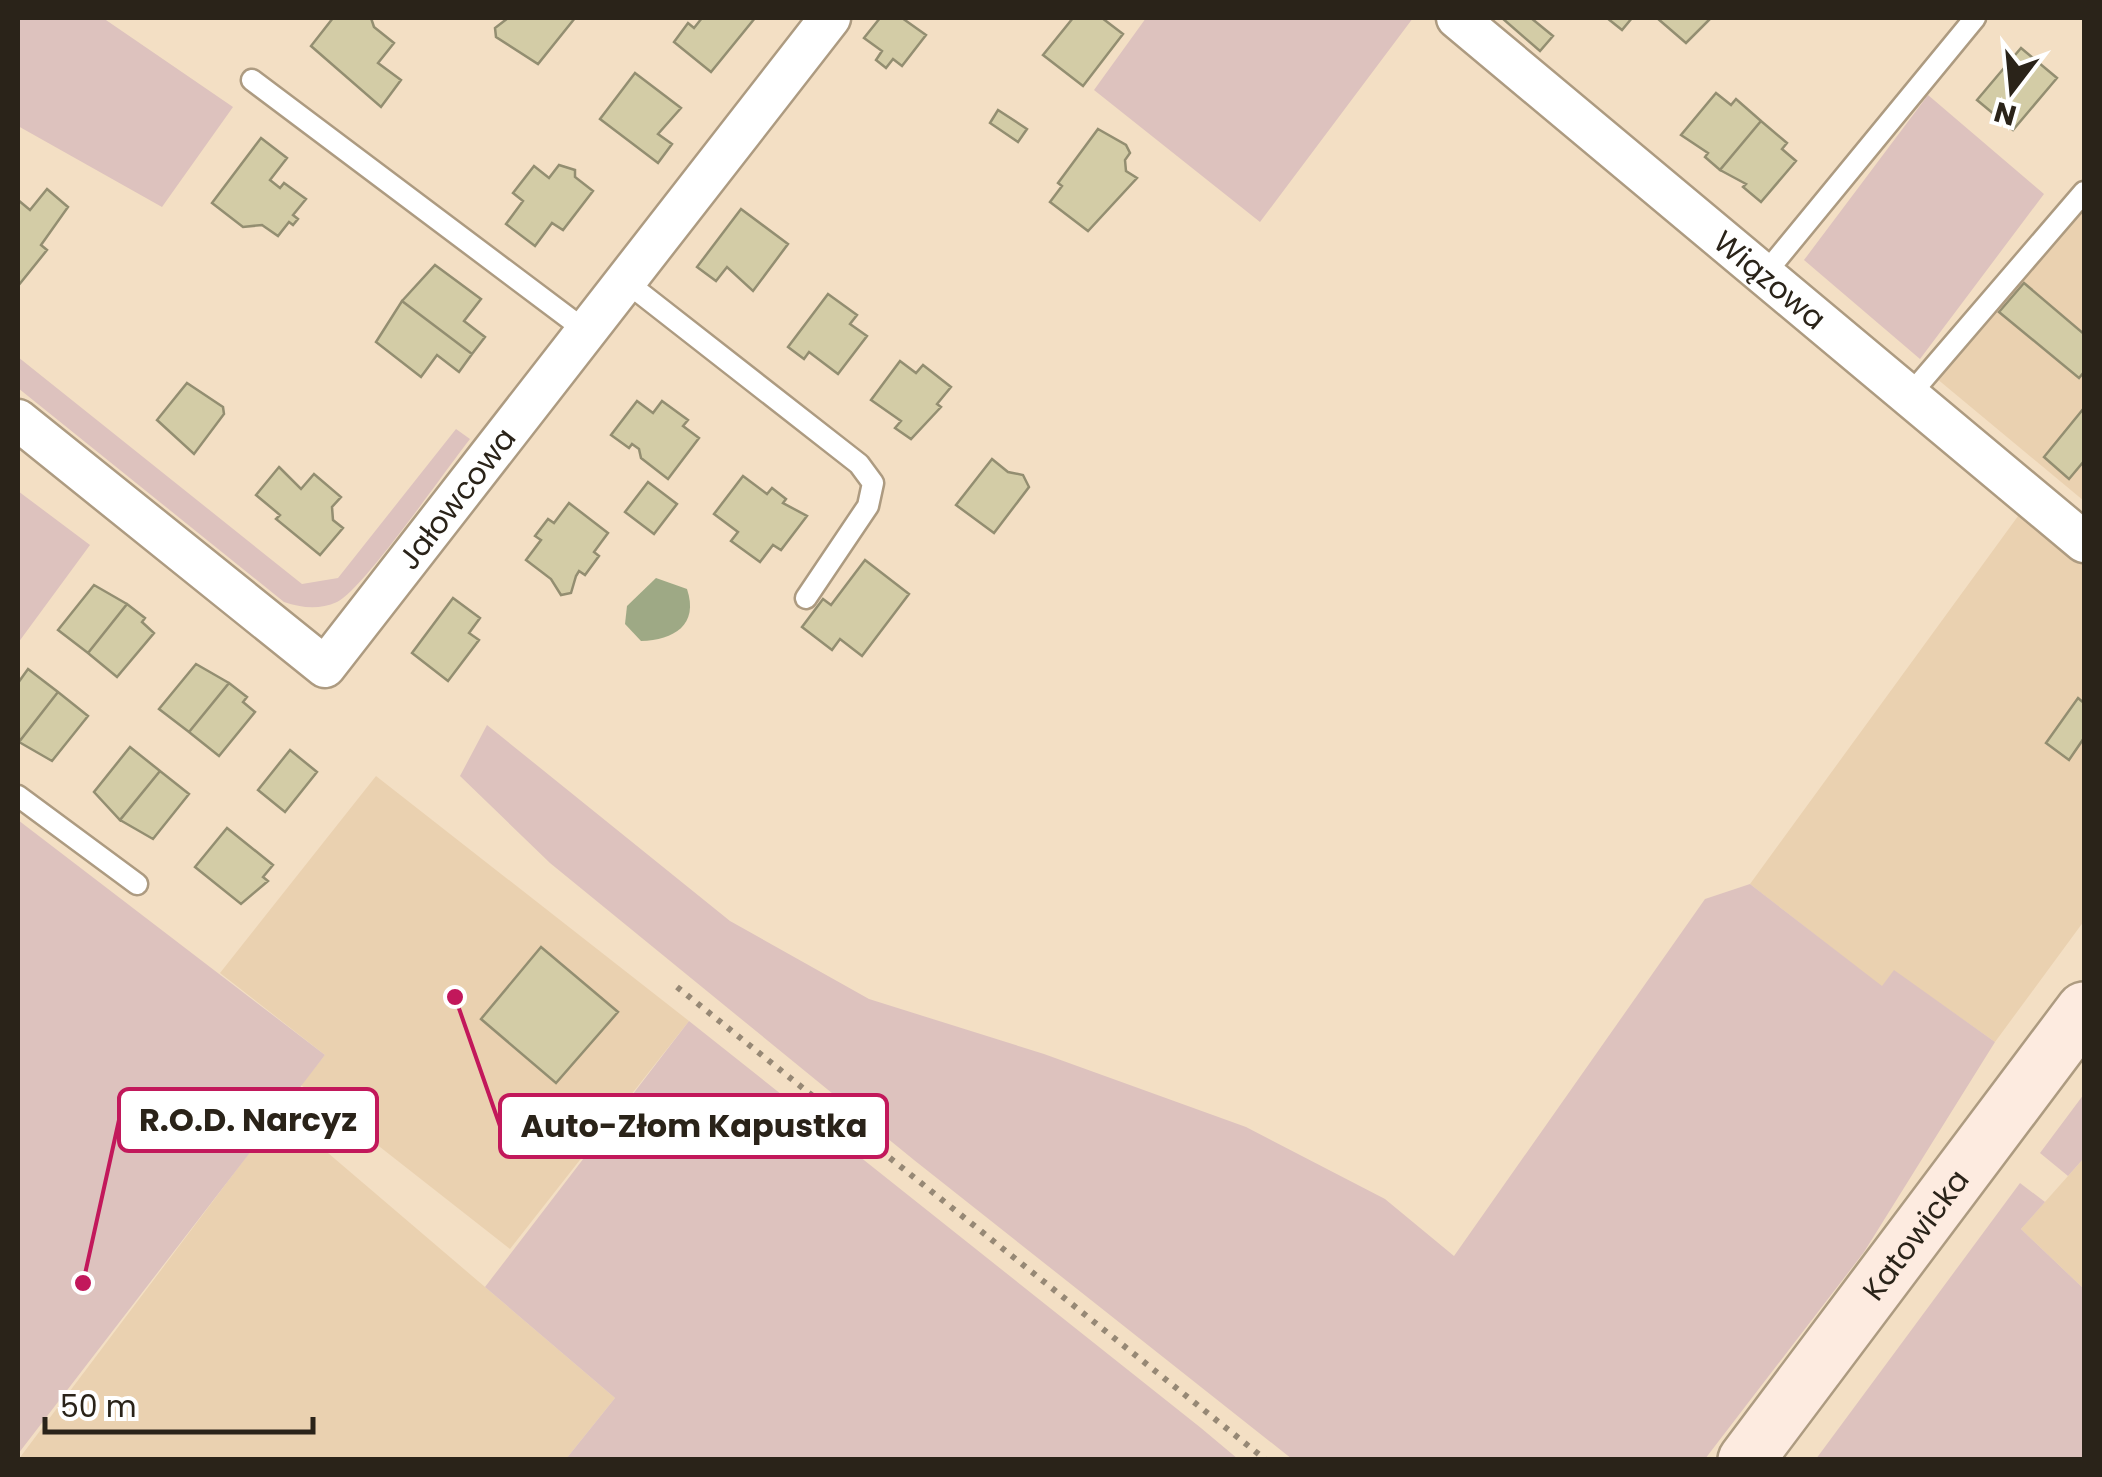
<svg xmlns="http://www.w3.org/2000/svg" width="2102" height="1477" viewBox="0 0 2102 1477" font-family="Poppins,sans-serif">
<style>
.built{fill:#ead1b0}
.green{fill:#ddc2be}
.water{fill:#9ea985}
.building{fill:#d3cca6;stroke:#938e71;stroke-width:2.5}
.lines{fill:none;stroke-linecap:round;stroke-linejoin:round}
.service-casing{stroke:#ad9b81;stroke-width:25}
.minor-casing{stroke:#ad9b81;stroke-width:45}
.secondary-casing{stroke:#ad9b81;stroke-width:60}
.path{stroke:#968875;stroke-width:6;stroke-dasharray:5 8;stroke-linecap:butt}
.service{stroke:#fff;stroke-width:20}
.minor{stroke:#fff;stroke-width:40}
.secondary{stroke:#fdebe0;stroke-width:55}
.labels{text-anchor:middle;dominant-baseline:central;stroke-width:10;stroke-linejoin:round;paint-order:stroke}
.street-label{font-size:30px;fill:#2a2319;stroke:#fff}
.leader{fill:none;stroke:#c2185b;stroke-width:4}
.callout-dot{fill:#c2185b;stroke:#fff;stroke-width:4}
.callout{fill:#fff;stroke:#c2185b;stroke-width:4}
.callout-label{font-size:32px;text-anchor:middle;font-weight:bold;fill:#2a2319}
</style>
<rect width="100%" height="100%" fill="#f3dfc4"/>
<path class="built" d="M2084,203V501L1936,378Z
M2021,512L2084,564V921L1995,1042L1894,971L1882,987L1750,884Z
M376,776L689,1021L510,1249L301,1085L325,1055L220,973Z
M280,1112L615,1398L566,1459L18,1460Z
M2084,1158V1289L2021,1229Z"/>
<path class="green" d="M18,18H103L233,107L162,207L18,126Z
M1146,18H1413L1260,222L1094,90Z
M1928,95L2044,194L1920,359L1804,260Z
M18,357L302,584L338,578L456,429L470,439C447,468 362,591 337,602C319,610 302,608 284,602L18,388Z
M18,491L90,545L18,643Z
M487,725L730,921L869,999L1044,1054L1246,1127L1385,1199L1454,1256L1705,899L1750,884L1882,986L1894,970L1995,1042L1864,1252L1705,1459H1292L914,1160L550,863L460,776Z
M18,820L325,1055L18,1454Z
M689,1021L1201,1428L1238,1459H566L615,1398L485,1287Z
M2084,1094V1158L2068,1176L2040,1153Z
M2020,1183L2045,1202L2021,1229L2084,1289V1459H1816Z"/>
<path class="water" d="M656,578L687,589C699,625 674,640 641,641L625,624L627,606Z"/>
<path class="building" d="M333,18H371L374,27L394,43L378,63L401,80L381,107L311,46Z
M575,18L538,64L496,37L495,28L508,18Z
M702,18H755L711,72L674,42L688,23L694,28Z
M880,18H902L926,35L902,66L893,59L886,68L876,60L882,51L864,38Z
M1073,18H1102L1123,34L1083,86L1043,55Z
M1502,18H1531L1553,36L1540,51Z
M1607,18H1632L1622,30Z
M1657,18H1711L1686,43Z
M2021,48L2057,78L2013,130L1977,100Z
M635,73L681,108L658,134L672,144L658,163L600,119Z
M1716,93L1731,105L1736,99L1761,121L1720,170L1705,157L1708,153L1681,135Z
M998,110L1027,129L1018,142L990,123Z
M1761,121L1787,143L1782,149L1796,161L1761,202L1743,187L1746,184L1720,170Z
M1098,129L1126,145L1130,153L1125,160L1126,171L1137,178L1088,231L1050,202L1062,186L1058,183Z
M261,138L287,158L270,180L280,188L284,183L306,199L293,215L298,219L293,225L289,222L278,236L262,225L243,227L212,203Z
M559,165L575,170V177L593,191L563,230L552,223L535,246L506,224L523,201L513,193L534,166L549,178Z
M47,189L68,207L41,245L47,250L18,286V200L30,210Z
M741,209L788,244L753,291L727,267L716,281L697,267Z
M435,265L481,299L464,321L485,337L472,354L402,301Z
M2024,283L2084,334V372L2079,378L1999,312Z
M828,294L857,315L850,324L867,336L838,374L809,352L804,359L788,347Z
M402,301L472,354L459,372L437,355L421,377L376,342Z
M900,361L916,373L923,365L951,387L937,404L941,407L911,439L895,428L901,421L871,400Z
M187,383L223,407L224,414L194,454L157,420Z
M637,401L653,413L662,401L688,420L683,426L699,438L668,479L641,458L639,449L632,444L629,448L611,435Z
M2084,408V461L2069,479L2044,457Z
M992,459L1008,472L1023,475L1029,487L994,533L956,505Z
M279,467L301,489L314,474L341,497L332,507L333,520L343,528L320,555L276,519L280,515L256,495Z
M743,476L767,494L772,488L786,499L783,503L807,516L781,550L773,545L760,562L731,541L738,532L714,514Z
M648,482L677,504L654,534L625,512Z
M569,503L608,533L594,552L599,556L585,575L579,571L576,576L571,593L561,595L551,579L526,560L541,540L535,536L548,519L554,523Z
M865,560L909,594L862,656L840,639L832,650L802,627L823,599L831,605Z
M94,585L127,604L88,653L58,630Z
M453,598L480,618L469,633L479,640L448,681L412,653Z
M127,604L145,618L142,622L154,633L117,677L88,653Z
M196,664L229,683L189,732L159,709Z
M28,669L58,692L19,742L18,683Z
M229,683L247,697L243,702L255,712L219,756L189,732Z
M58,692L88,716L52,761L19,742Z
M2078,698L2084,703V738L2069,760L2046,743Z
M130,747L160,771L120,820L94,792Z
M290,750L317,772L285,812L258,790Z
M160,771L189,794L153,839L120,820Z
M227,828L273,865L263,877L268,881L241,904L195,867Z
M541,947L618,1012L556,1083L481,1019Z"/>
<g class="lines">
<g class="service-casing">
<path id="service" d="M252,80L586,331
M1763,276L1975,18
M625,281L859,464L873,483L868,506L806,598
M1907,398L2084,192
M18,796L137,884"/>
</g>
<g class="minor-casing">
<g id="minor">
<path id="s1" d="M1457,18L2084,542"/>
<path id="s2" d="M18,420L325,667L830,18"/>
</g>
</g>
<g class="secondary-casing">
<g id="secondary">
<path id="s3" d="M1746,1460L2084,1010"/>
</g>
</g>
<path class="path" d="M677,987L1266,1460"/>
<use href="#service" class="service"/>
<use href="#minor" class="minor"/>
<use href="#secondary" class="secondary"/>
</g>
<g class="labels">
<g class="street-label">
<text stroke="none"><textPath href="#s1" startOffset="408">Wiązowa</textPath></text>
<text stroke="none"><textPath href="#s2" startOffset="608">Jałowcowa</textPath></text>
<text stroke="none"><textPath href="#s3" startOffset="282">Katowicka</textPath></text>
</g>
</g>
<path class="leader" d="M83 1283L119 1120M455 997L500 1126"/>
<g class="callout-dot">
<circle cx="83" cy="1283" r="10"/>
<circle cx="455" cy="997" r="10"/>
</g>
<g class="callout">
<rect x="119" y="1089" width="258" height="62" rx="10"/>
<rect x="500" y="1095" width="387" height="62" rx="10"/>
</g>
<g class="callout-label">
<text x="248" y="1131">R.O.D. Narcyz</text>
<text x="694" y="1137">Auto-Złom Kapustka</text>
</g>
<rect width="2102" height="1477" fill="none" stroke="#2a2319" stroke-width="40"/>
<g transform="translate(2012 90) rotate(196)" stroke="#ffffff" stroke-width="8" paint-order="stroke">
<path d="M0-8L18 38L0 25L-18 38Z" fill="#2a2319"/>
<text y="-15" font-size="28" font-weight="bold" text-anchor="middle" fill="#2a2319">N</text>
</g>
<path d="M45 1417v15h268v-15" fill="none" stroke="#2a2319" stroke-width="5"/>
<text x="60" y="1417" font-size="30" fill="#2a2319" stroke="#ffffff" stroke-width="8" paint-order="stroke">50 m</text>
</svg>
